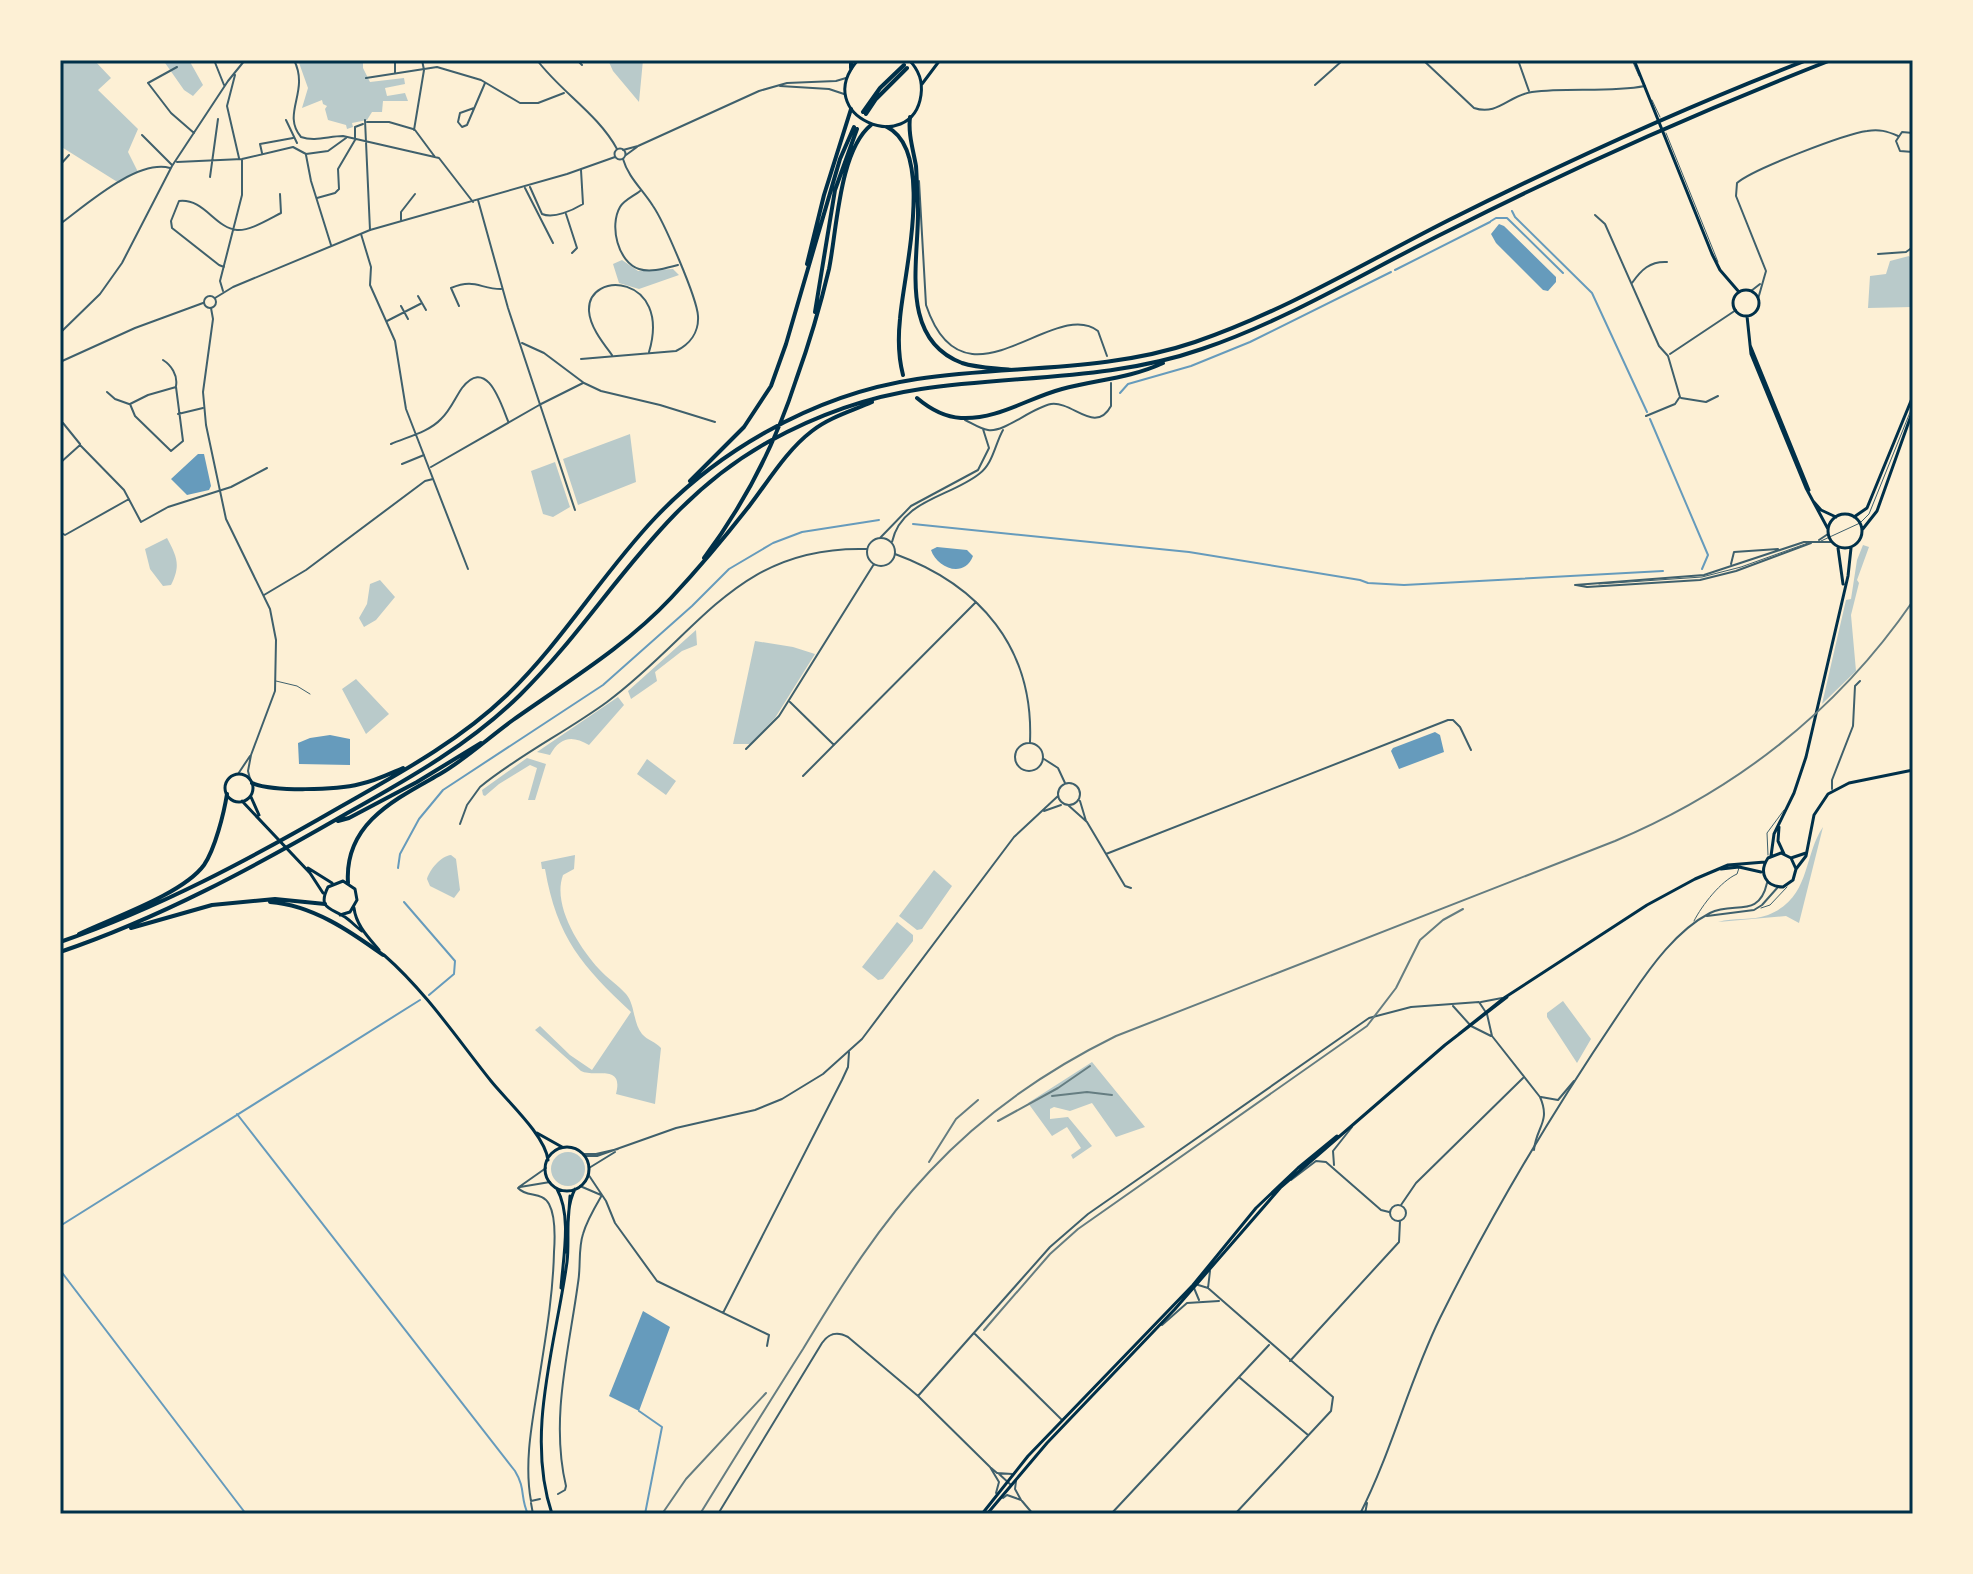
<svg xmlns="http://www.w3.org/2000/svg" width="1973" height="1574" viewBox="0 0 1973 1574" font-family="'Open Sans',sans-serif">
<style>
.green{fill:#b9caca}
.water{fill:#669bbc}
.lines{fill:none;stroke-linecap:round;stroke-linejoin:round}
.stream{stroke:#669bbc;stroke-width:2}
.service{stroke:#3f606c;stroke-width:1}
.minor{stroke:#3f606c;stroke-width:2}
.tertiary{stroke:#3f606c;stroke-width:2}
.secondary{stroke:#003049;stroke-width:3}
.primary{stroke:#003049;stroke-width:3}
.trunk{stroke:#003049;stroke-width:4}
.motorway{stroke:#003049;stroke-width:4}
.rail{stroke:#657d81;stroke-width:2}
.neatline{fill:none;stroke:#003049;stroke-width:3}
</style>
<rect width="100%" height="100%" fill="#fdf0d5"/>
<path class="green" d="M60,60H94L111,78L98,90L138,129L128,152L138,172L119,183L60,146Z
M163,60H189L203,85L193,96L184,90Z
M298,60H363V68L370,82L404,78L405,84L385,88L387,96L405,93L408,101H383L382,112H372L367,120L352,123L353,127L347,129L346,125L328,120L325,109L327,106L323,104L322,100L302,108L308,88Z
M608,60H643L639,102L613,71Z
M1909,256L1913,261L1912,307L1868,308L1870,276L1886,274L1890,261Z
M622,260L638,271L673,269L679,275L639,289L619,283L613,264Z
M630,434L636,482L578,505L563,459Z
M555,462L570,507L553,517L543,514L531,471Z
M167,538C177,557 181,565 171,585L163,586L150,569L145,549Z
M1863,545L1869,547L1857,580L1859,583L1851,615L1856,671L1822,704L1846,600L1851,599L1857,560Z
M380,580L395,597L376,620L364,627L359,618L367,604L370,584Z
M696,630L697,645L682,651L655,672L657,681L631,699L628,691Z
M755,641L793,647L815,654L775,718L750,744H733Z
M356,679L389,714L366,734L342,689Z
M618,697L624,705L589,745C572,735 560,737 550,755L537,752Z
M527,758L546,764L535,800H528L537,768L530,765L499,784L485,796L483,795L482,790Z
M647,759L676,781L666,795L637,774Z
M1823,827L1799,923L1786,916L1718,922C1734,917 1752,921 1768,915C1811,898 1803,856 1823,827Z
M451,855L456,859L460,890L454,898L430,886L427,879C430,869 441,856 451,855Z
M575,855L574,869L563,875C552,905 579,947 599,969C607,978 618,985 626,994C635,1004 633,1023 642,1034C647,1040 656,1042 661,1048L655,1104L616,1094C624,1063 595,1078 581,1071L535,1030L540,1026L570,1055L592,1070L631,1012C582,966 557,938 545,869H542L541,862Z
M934,870L952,886L922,929L917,930L899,916Z
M897,922L913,935V941L883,979L878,980L862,967Z
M1563,1001L1591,1039L1577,1063L1547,1017V1013Z
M1092,1062L1145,1127L1116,1137L1092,1103L1070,1111L1054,1107L1050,1109V1119L1068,1117L1092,1146L1073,1159L1071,1155L1081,1148L1067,1127L1052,1136L1028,1103Z
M551 1169a17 17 0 1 1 34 0a17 17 0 1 1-34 0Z"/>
<path class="water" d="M1499,224L1504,226L1556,277V282L1548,291L1543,290L1496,243L1491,234Z
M198,454H204L211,486L209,490L187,495L171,479Z
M937,547L967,550L973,556C964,579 937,568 931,550Z
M1435,732L1440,735L1444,752L1399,769L1391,751L1393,748Z
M330,735L350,739V765L299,764L298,743L310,738Z
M643,1311L670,1327L639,1411L609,1396Z"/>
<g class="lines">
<path class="stream" d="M1512,211L1515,217L1592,293L1647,412
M1491,221L1496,218H1507L1563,273
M1395,270L1490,222
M1120,393L1128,384L1191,366L1250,342L1391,272
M1650,419L1708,555L1702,569
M913,524L1189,552L1360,580L1368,583L1404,585L1663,571
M398,868L400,854L419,819L443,790L603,685L692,606L729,569L773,543L802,532L879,520
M404,902L455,961L454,974L429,995
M237,1114L515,1471C526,1489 520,1498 528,1514
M60,1226L420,1000
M60,1270L246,1514
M639,1411L662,1427L645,1514"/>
<path class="service" d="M1632,60L1639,76
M1652,100L1660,117
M1666,133L1718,262
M1821,541L1860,523L1869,514L1913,405
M1599,584L1702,577L1741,567L1808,543
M276,681L297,686L310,694
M1768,855L1767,833L1784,810
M1761,908L1770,905L1787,887
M1694,921C1702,905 1721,881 1737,874L1739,868"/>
<path class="minor" d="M214,60L224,85
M294,60C310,92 281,113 301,137C315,142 329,136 343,136L439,158L473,202
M537,60C561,92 598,114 617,149
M577,60L582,65
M1518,60L1529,91
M177,67L148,83L171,113L194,133
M395,72V60
M235,75L227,106L239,158
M366,78L437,67L481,80L520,103H538L564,93
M1315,85L1343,60
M474,108L460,113L458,122L462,127L467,125L485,83
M286,120L297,143
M365,120L370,230
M367,122H389L413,129
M414,130L424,70L422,60
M415,130L435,157
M1913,133L1902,132L1896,141L1900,151L1913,152
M142,135L172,165
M262,153L260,144L293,138
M306,154L328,151L346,138
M1911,154L1913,161
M306,155L311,181L331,245
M177,162L242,159L293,147L306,154
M60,165L69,155
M210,177L218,119
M919,181L926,305C964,418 1054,296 1098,331L1107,356
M530,187L542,214C554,219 573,210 583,204L581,170
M525,188L553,243
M640,191C634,196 624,200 620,207C609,226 618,262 639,269C651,273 666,268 678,265
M317,198L335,193L339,189L338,169L355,140V127L363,124
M478,200L508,308L575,510
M566,214L577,248L572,253
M1595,215L1605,224L1659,346L1668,356L1680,397
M401,220V212L415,194
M60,224C86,205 137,159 170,168
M361,234L371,267L370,285L395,341L406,409L468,569
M1878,254L1906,252L1913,247
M224,267L219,265L172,228L171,221L179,201C204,198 215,228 237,230C250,231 269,219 281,213L280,194
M1632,283C1641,270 1650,261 1667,262
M223,291L220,281L242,195V159
M1751,291L1760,284
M418,296L426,310
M1758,299L1766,271L1736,196L1737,183C1753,169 1845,134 1867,131C1879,129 1887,131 1898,136
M401,306L408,319
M459,306L451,288C475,278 480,289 501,289
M387,321L422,303
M60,333L100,294L122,263L172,166L228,81L245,60
M522,343L544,353L584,383L601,391L660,405L715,422
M1670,354L1736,310
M612,355C603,343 590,327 589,311C587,269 672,275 649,352
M581,359L676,351C690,344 699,332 698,316C697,298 664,222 653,206C643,190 628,177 623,159
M163,360C171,365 178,375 176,386
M176,387L183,441L171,451L135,416L130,404L148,395Z
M107,392L115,399L129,404
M1681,398L1706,402L1718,396
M178,414L203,408
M1646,416L1675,404L1679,398
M965,420C972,423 980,429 988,430C1004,433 1031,408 1051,404C1073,401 1095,435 1111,406V383
M63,423L80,444
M391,444C407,437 429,432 441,419C450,411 455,398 462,388C487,356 501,404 508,421
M60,463L80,445L124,490L141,522L168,507L231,487L267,468
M402,464L424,455
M431,467L541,404L583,383
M60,532L65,535L129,499
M880,538L911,506L978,470L989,448L983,429
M867 552a14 14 0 1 1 28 0a14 14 0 1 1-28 0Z
M1819,540L1828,534
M892,542C901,500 950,497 979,474C993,464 995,444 1003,430
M895,554C980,585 1034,648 1030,742
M1731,564L1734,552L1778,549
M1575,585L1704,575L1804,542H1831
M1576,585L1587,587L1700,580L1736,571L1811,543
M264,595L306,570L425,481L433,479
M790,702L834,745
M1015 757a14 14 0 1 1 28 0a14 14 0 1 1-28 0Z
M746,749L779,716L874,564
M1044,759L1058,768L1065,783
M803,776L976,602
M1058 794a11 11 0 1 1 22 0a11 11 0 1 1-22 0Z
M1832,789V780L1853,726L1855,686L1860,681
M1080,801L1086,821
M1068,805L1087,822L1125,886L1131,888
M1044,811L1061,805
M460,824L467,805L480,787C519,755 566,732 607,702C700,633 737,545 867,549
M1106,854L1448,720H1453L1460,727L1471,750
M1481,1002L1502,998
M1453,1006L1471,1026L1491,1036
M1541,1097L1558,1100L1574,1081
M583,1154H596L618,1149
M585,1156H597L676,1128L755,1110L782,1099L823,1074L862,1039L1014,837L1058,796
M1334,1165L1333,1151L1352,1127
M589,1168L615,1152
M588,1174L606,1201L615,1223L657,1281L769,1335L767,1346
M1291,1180L1316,1161L1326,1162L1381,1210L1389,1212
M580,1186L601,1195
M519,1187L546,1168
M520,1187L550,1182
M518,1188C527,1198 542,1191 549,1204C556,1217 555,1238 554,1252C553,1297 545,1341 538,1386C532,1423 524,1463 531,1501L540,1499
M1390 1213a8 8 0 1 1 16 0a8 8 0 1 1-16 0Z
M1401,1205L1416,1183L1523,1078
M1210,1271L1208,1288L1333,1397L1331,1411L1235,1514
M1195,1284L1208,1288
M1194,1288L1199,1300
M723,1313L842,1080L848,1067L849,1052
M1162,1325L1187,1303L1219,1301
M975,1334L1061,1419
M1290,1361L1399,1242L1400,1221
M1240,1378L1308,1435
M918,1396L1050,1247L1088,1214L1369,1018L1411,1007L1479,1002L1487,1014L1492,1036L1540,1097C1551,1122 1536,1127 1534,1150
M998,1473L1011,1485
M996,1493L999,1482L990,1467L997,1473L1012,1474
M558,1494L565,1490L566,1486C550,1419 569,1350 578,1283C581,1267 578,1249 583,1234C587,1220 595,1207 602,1195
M1003,1498L1007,1495L1021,1500L1015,1489L1016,1481
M1022,1501L1033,1514
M531,1503L533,1514
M718,1514L822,1343C829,1333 837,1331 848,1337L918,1396L990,1467
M1111,1514L1269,1345"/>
<path class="tertiary" d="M1423,60L1474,108C1498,116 1509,95 1532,92C1569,87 1608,93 1645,86
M780,86L829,89L844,94
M614.5 154a5.5 5.5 0 1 1 11 0a5.5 5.5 0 1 1-11 0Z
M623,150L638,146L759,91L787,83L836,81L846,78
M626,155L637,147
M204 302a6 6 0 1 1 12 0a6 6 0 1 1-12 0Z
M215,298L233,287L370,230L567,174L615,157
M211,308L213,319L203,392L206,425L226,519L270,609L276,640L275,691L251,755L248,771L250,779
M60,362L135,328L203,303
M238,774L250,756
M1707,916L1754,910L1762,905L1778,887
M1360,1514C1392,1451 1409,1381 1440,1318C1495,1207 1561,1098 1631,996C1651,966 1677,930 1710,913C1734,901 1759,919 1767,883
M1365,1514L1367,1503"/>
<path class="secondary" d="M1634,60L1712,254L1720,270L1739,292
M1733 303a13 13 0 1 1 26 0a13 13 0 1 1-26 0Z
M1747,316L1751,354L1806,488L1828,529
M1750,345L1809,490
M1813,501L1821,510L1836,517
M1828 531a17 17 0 1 1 34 0a17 17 0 1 1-34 0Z
M1854,517L1867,508L1913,396
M1862,530L1877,511L1913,410
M1838,548L1843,584
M225 788a14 14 0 1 1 28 0a14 14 0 1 1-28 0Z
M251,797L259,815
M242,801L310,873L323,893
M1779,827L1778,841L1784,854
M1771,856L1774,834L1794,793L1806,757L1848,576L1851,548
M1791,858L1806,853
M308,868L332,883
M1721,869L1739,867L1761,872
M1796,869L1791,858L1781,853L1768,858C1758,873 1766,887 1783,887L1793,880L1796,869L1806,856L1814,815L1828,794L1849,783L1913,770
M354,908C356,925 368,937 379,950
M340,915L350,912L357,900L355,889L343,881L328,887C317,909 331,908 345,917C351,921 356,927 362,931
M384,955C426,992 456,1037 491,1081C507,1101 545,1135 548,1160
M1459,1034L1504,998L1647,905L1695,879L1728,865L1765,862
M537,1133L562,1147
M545 1169a22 22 0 1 1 44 0a22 22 0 1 1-44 0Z
M557,1189C572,1216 563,1258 561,1288
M566,1252L570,1196
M552,1514C525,1434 556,1343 567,1262C570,1239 564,1210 575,1189
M982,1514L1028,1456L1193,1285L1256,1208L1298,1168L1337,1136
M987,1514L1047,1443L1175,1309L1281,1187L1445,1045L1507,997"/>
<path class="primary" d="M858,60C809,116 912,158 921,95C923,81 919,70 909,60
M922,84L940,60"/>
<path class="trunk" d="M851,60V68"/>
<path class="motorway" d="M863,112L880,88L904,65
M866,114L876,99L907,68
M910,117C908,134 913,149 916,166C917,180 917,195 918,209C919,260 898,339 962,363C977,368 995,368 1011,370
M887,127C936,151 903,277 900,319C898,338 898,356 903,375
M807,264L824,195L851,109
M815,312L835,190L857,129
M917,398C930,409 944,417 961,418C997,420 1028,398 1062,389C1096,380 1131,378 1163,363
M690,481L744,427L771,386L786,344L840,159L854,127
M704,558C745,503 775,445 796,380C809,344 820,307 829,269C837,230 839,151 871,125
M252,783C273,792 337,790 360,784C375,781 389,774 403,768
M338,821L349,818L417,782L481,743
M348,883C344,823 396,799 440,774C466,759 488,738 513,720C568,681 625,647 671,598C699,568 725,537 750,505C769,480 787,450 812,431C830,417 852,411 872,402
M270,902C312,905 350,931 383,955
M131,928L212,905L275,899L325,904
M79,934C112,918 183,894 204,865C215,849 224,813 227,794
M60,942C159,908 250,859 340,807C398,774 458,742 507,695C562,642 602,574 655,518C687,484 725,455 766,432C812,406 864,387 917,379C1010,365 1104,373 1195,342C1283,312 1366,262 1449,220C1565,162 1685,107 1807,60
M60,952C160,918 252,868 344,815C406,780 468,746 520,695C607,609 655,505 768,442C815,416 867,397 921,389C1016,375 1110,381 1202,349C1288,320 1368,270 1450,230C1574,167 1701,111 1831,60"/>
<path class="rail" d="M1052,1096L1087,1092L1112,1095
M998,1121L1058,1088L1090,1066
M929,1162L956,1119L978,1100
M984,1330L1050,1254L1078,1229L1367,1026L1396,988L1420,940L1443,920L1463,909
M662,1514L686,1479L766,1393
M700,1514C734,1459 768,1404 803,1349C841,1286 879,1225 930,1171C983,1114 1047,1070 1116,1036L1615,841C1736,790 1838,710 1913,601"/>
</g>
<rect width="1973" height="1574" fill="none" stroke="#fdf0d5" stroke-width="124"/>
<rect x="62" y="62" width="1849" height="1450" class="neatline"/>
</svg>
